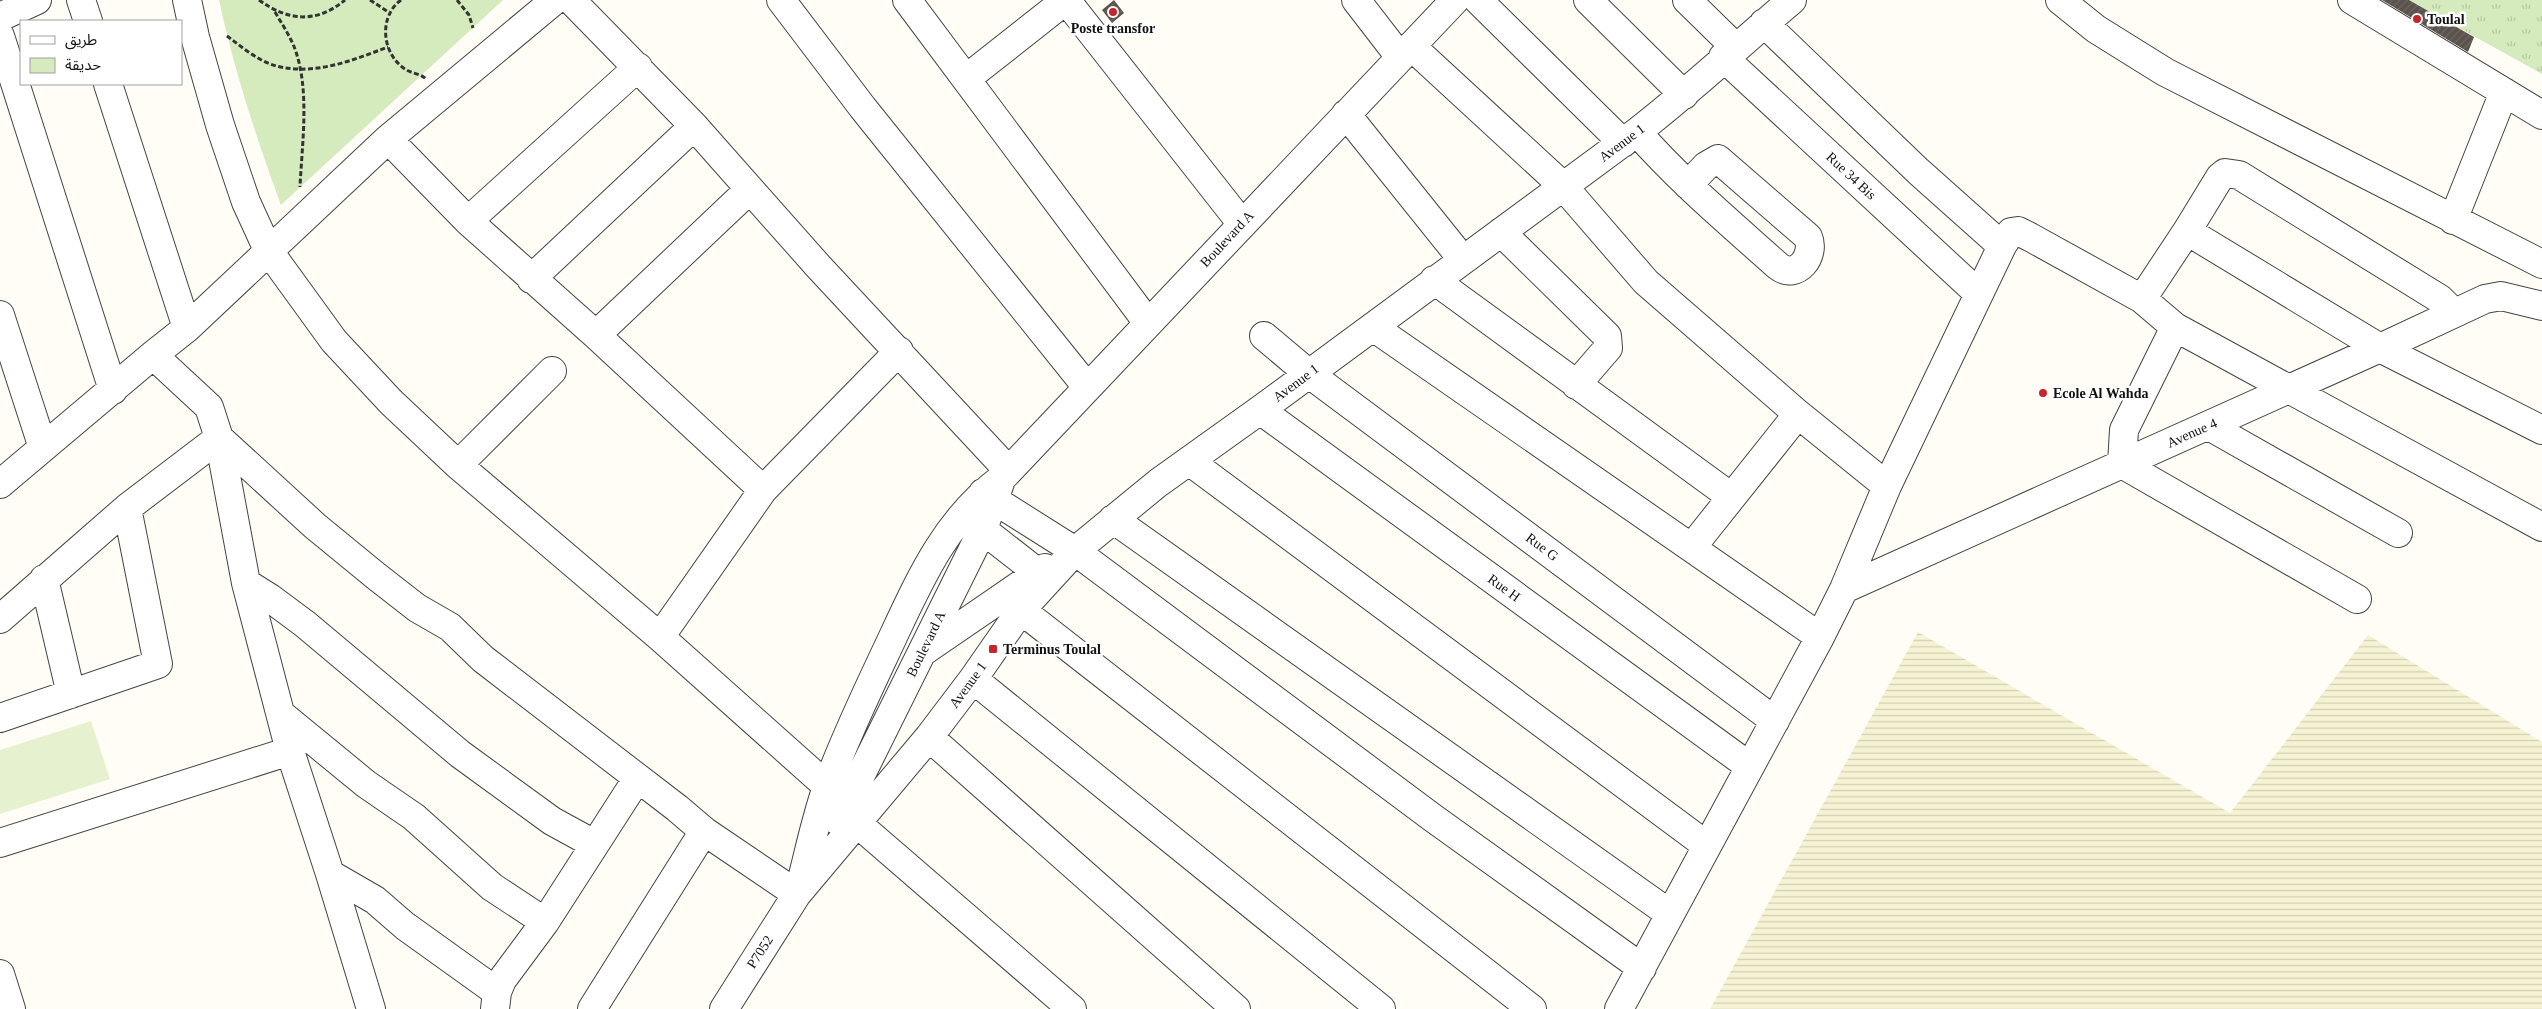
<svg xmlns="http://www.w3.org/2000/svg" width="2542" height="1009" viewBox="0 0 2542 1009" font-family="'Times New Roman','Noto Sans Arabic',serif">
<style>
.farmland{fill:url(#farmland-rules)}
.grass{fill:url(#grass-tufts)}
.park{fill:#d5ebbd}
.pitch{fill:#e6f2cf}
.building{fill:url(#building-hatch)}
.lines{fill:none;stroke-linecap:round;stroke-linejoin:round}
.minor-casing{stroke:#444;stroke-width:30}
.path{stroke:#333;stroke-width:3;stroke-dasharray:5 2.5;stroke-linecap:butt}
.minor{stroke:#fff;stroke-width:28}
.poi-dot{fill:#c4262e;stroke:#fff;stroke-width:2}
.labels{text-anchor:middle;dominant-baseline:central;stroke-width:5;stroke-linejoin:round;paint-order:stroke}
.poi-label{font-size:14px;font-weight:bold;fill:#111;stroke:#fff;text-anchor:start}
.street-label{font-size:14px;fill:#111;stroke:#fff}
</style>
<defs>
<pattern id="farmland-rules" width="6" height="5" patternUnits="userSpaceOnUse" patternTransform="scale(1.25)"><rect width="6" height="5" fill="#f6f3d4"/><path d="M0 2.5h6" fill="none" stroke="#d2cfb5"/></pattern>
<pattern id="grass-tufts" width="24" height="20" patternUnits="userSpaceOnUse" patternTransform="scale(1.25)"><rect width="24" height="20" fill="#d5ebbd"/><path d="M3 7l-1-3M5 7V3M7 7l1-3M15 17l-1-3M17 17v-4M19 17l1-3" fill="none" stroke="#b6c8a1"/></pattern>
<pattern id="building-hatch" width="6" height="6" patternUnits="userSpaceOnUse" patternTransform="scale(1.25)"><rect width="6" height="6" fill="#5a524d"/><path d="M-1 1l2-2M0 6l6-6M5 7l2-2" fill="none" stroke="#6d6662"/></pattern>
</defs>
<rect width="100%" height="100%" fill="#fffdf5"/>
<path class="farmland" d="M1918,632L2230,813L2368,635L2542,742V1009H1710Z"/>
<path class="grass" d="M2409,0H2542V74Z"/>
<path class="park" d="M219,0H503L281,205C256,137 234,70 219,0Z"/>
<path class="pitch" d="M91,721L110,779L0,814V750Z"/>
<path class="building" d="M1114,0L1124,13L1112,23L1102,10Z
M2382,0H2409L2474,37L2468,52Z"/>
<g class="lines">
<g class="minor-casing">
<path id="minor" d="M81,0L88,21
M187,0L195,37L220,125L246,202L268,250L334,341L391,402L458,465L660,637L827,786L858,824L1072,1009
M571,0L694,126L818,266L1008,470
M781,0L863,108L1087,387
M907,0L1148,323
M1066,0L1242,224
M1356,0L1400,57
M1478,0L1623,143
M1588,0L1684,95
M1687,0L1736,48
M2060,0L2096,29L2165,72L2542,264
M2352,0L2542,115
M0,17L37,0
M1764,23L1918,171L2002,246
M0,36L113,390
M1411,46L1563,186L1646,282L1798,414L1887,486
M1723,57L1979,294
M967,78L1066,0
M108,84L187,328
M1346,114L1463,260
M1637,132C1680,181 1730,223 1778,266C1797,281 1816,255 1808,237L1718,159L1706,166L1688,185
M388,139L468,221L596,335L763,490
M2453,220L2504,92
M468,221L638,67
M1501,232L1607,336L1608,348L1576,385
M531,279L694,126
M1434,280L1730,496
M2142,299L2187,231
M2454,313L2440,299L2239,175L2225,173L2220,177L2187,231L2380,348L2542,430
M0,315L43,448
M1373,327L1820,637
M2175,327L2124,430L2122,464L2357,599
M596,335L749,190
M1264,336L1308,373L1775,721
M1260,410L1749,766
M2209,426L2398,533
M1189,461L1706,845
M458,465L552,371
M0,484L153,355
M983,493L1075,551L1433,818L1642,968
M969,519L1037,572L1049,578
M1113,519L1670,914
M1692,547L1798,414
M44,579L71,694
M246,583L270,598L305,624L460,754L552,821L594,844
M1844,589L2380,348L2485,299L2501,296L2542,306
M1021,610L1532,1009
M0,619L127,508L219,438L315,526L376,576L417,608L450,627L483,659L677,808L704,831L797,894
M660,637L763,490L899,351
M924,651L1045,568
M973,679L1381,1009
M282,715L366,784L414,817L492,887L545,922
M0,718L158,664L127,508
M929,737L1236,1009
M838,821L983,529L1000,483
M0,843L290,751
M330,874L375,900L405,926L497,992
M800,887C809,853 816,817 828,784C846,735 869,688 891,641C920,579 945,521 1001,479L1455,0
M0,974L11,1009
M371,1009L330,874L290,751L246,583L219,438L209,407L153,355L187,328L388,139L555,0
M495,1009L497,992L502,980L545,922L637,779
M592,1009L704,831
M724,1009L797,894L929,737L973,679L1021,610L1075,551L1158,483L1260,410L1637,132C1691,90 1740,44 1792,0
M1619,1009L1820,637L1844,589L1887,486L2002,246L2011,232L2018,231L2030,237L2142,299L2175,327L2542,527"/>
</g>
<path class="path" d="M259,0C288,21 316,24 345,0
M370,0L390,13
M401,0C378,17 382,54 405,69C412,74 420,73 426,79
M457,0L469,15L473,28
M275,12C282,24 290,36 295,49C310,91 302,143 300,187
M227,36C242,47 258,61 276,66C315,76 353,60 388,47"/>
<use href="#minor" class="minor"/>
</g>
<g class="poi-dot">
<circle cx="1113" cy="12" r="5"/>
<circle cx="2417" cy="19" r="5"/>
<circle cx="2043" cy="393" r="5"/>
<rect x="988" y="644" width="10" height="10" rx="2.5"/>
</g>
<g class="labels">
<g class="poi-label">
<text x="2427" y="19">Toulal</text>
<text x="1113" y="28" text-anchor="middle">Poste transfor</text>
<text x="2053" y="393">Ecole Al Wahda</text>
<text x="1003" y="649">Terminus Toulal</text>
</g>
<g class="street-label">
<text transform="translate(1622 143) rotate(-37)">Avenue 1</text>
<text transform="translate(1851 176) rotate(43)">Rue 34 Bis</text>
<text transform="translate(1227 239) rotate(-47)">Boulevard A</text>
<text transform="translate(1296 383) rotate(-37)">Avenue 1</text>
<text transform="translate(2192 433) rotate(-24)">Avenue 4</text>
<text transform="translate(1542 547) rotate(37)">Rue G</text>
<text transform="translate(1504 588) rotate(36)">Rue H</text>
<text transform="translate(926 644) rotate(-64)">Boulevard A</text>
<text transform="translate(968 685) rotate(-54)">Avenue 1</text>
<text transform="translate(760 952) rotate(-57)">P7052</text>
</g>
</g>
<rect x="20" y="20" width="162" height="65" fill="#ffffff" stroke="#a0a0a0"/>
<rect x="30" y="36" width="25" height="8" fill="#ffffff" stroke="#a0a0a0"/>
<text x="65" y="45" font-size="15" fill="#111111">طريق</text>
<rect x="30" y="58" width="25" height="15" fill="#d5ebbd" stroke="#a0a0a0"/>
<text x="65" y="70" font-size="15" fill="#111111">حديقة</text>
</svg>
